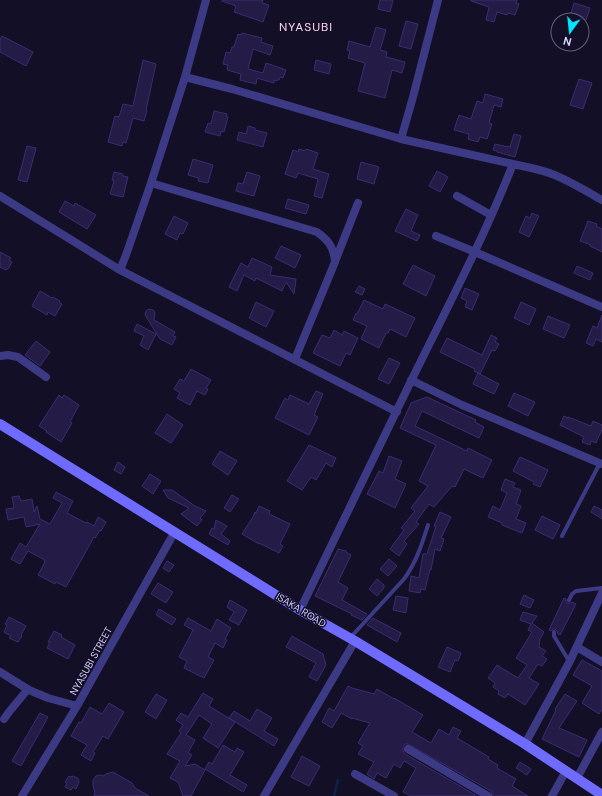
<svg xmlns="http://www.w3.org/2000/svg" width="602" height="796" viewBox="0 0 602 796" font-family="'DM Sans',sans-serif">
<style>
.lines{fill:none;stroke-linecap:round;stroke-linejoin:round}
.stream{stroke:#0c2248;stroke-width:2.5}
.building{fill:#241b47;stroke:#3b2d73}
.lane{stroke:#3d3a85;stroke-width:4}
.street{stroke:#3d3a85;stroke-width:8}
.secondary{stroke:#6f6bff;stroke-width:10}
.labels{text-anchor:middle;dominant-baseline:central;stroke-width:3;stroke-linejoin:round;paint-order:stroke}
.street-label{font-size:10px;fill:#d9d4ff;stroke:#130f26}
.quarter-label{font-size:12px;letter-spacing:1px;fill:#ffd6f0;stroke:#130f26}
</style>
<rect width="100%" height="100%" fill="#130f26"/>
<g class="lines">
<path class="stream" d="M334,796L338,780"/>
</g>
<path class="building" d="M222,0H263L262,3L269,5L263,22L234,12L236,6L222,1Z
M380,0H393L390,12L378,9Z
M471,0H517L516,3L519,4L515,15L508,13L507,15L497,12L494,22L486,20L489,7L471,1Z
M574,3L590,8L586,20H569Z
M406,21L418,24L411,49L399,46Z
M376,27L386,30L380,50L387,52L386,57L405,62L402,73L392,70L385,98L358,91L365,63L348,58L350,51L347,50L349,41L370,47Z
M242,33L262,38L261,42L273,46L270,55L253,49L248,69L263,73L266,63L286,70L283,78L280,77L279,80H277V81L274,80V83L257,78L256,84L240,80L241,74L227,70L228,65L223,64L226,52L230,53L232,47H234L238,34L241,35Z
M2,36L33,52L26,66L0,52V40Z
M143,60L156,64L146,110H147L144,121L133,118L126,143L123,142L122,146L108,142L115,116L119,117L123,104L133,106Z
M316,60L331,64L329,74L314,70Z
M579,79L592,83L583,109L570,105Z
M485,94L503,99L501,107L494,105L489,123L492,124L487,139L480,137L478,142L468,139L469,134L454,130L459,115L471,119L477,101L483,103Z
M214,111L227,114L226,116L228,117L224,132L221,131L220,136L205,132L208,123L211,124Z
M248,126L255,128V130L267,133L263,147L237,140L239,132L246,134Z
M514,134L521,136L515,157L497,152V151L493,150L495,144L508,147V146L510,147Z
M27,146L36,148L27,182L18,180Z
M299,149L305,151L306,149L318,153L313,169L329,174L322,198L314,196L318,179L298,173L296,178L285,174L293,150L298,152Z
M193,159L213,165L208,183L198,181L199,178L188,175Z
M361,162L379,167L374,184L357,179Z
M437,171L448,177L440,192L429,186Z
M114,172L123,174V176L128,177L123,197L110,194L114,181L112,180Z
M247,172L260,176L254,196L236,191L238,183L243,184Z
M288,199L309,205L306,214L285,208Z
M65,201L74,206L75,203L96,215L87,229L59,212Z
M406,209L418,215L411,231L420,235L417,241L395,231Z
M532,213L539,216L529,237L519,232L526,216L530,218Z
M174,216L188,223L183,234L180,233L177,240L165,234Z
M588,221L597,224L596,226L602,229V252L590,246L591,245L580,241Z
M281,246L301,255L295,268L275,258Z
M0,252L11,258L9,260L12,262L8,269H7L6,270L0,267Z
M252,258L272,267L270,275L296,279L294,294L286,282L282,291L256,278L255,281L244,275L237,291L229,287L241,263L248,267Z
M413,265L435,276L426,296L403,284Z
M577,266L593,273L590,280L574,273Z
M359,286L365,289L362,295L355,292Z
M465,288L479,294L472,310L465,307L467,301L461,298Z
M40,291L52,298L53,297L60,301L59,302L62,304L55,316L48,312L47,315L32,306Z
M364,300L383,309L385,304L415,318L406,337L390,329L388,333H386L379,348L361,339L367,326L353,320L356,313L357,314Z
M256,302L274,311L266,327L249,318Z
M521,302L536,309L529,325L514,318Z
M149,309L153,310L155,313L154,320L175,332L173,336L176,337L172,345L160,339L145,315L146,311Z
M602,315V342L596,339L593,346L586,343L593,326L597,328Z
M548,316L570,325L564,338L543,329Z
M137,324L156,334L148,350L140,345L144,336L134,331Z
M334,330L342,335L344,331L358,338L350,355L346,353L340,366L313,353L322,335L330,338Z
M491,335L497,338L495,342L499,344L495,351L492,350L480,374L474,371L475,369L440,352L447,338L482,355Z
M36,341L50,352L40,366L25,355Z
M389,358L400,363L389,384L378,379Z
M191,369L211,380L206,388L208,389L205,395L197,391L190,405L177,398L180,393L174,389L180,379L184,381Z
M478,373L499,384L494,394L473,384Z
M316,391L323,394L314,415L318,417L309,435L275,418L285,398L288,400L290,395L309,404Z
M514,393L535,402L528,416L508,406Z
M59,395L62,398L64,395L79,405L70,422L72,423L61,442L46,432L47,431L39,426Z
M427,397L476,420L475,422L484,427L479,438L422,411L415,426L467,451L468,448L492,460L483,478L464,469L455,487L452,486L434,507L429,504L416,522L419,524L404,541L407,544L399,556L390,549L404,530L401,528L415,511L411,508L428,486L419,481L436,445L400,428L411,403Z
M167,414L183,425L171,443L155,433Z
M564,416L568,418V417L591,426L593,421L602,425V429L596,443L591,441L590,445L582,442L584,437L560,425Z
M309,445L336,458L332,467L326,463L316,480L311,477L302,490L287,481Z
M220,451L237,461L228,475L212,464Z
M389,456L402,461L395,479L406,484L395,508L367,494L379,471L383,473Z
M520,457L548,470L540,487L533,484L534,482L513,471Z
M118,462L125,467L121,474L114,470Z
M150,474L161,481L153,494L142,486Z
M505,479L515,483L513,487L521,490L516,504L521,506L516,519L526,523L522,533L502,525V523L488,517L493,506L500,510L507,493L501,490Z
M163,490H172L195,506L206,511L200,518L202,520L197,526L181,514L189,508L168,498Z
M56,492L73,501L67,513L86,523L87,522L94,526L98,517L106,522L101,531L100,530L95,538L94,537L66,587L56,582L55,584L38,575L45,562H44L45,560L28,551L20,564L11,559L20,543L26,547L40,524L26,527L24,517L8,520L6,509L14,508L12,497L19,496L21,501L32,499L34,512L37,506L40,519L50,524L62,503L53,498Z
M232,495L239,499L230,512L224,508Z
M259,506L270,511L269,514L290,524L280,544L283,546L279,553L259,543V544L242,534L253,517L255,512L256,513Z
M594,506L602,510V519L591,512Z
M440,512L451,517L441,538L444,539L440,551L435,549L431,570L430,569L425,590L421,589L420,593L409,591L411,576L419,578L423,554H427L436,526H434Z
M542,516L560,525L553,539L535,530Z
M216,520L227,526L221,534L230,541L228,545L209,534L212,528L214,529Z
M338,549L346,551V552L351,555L338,582L348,588L342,600L367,614L362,620L351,615L352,614L315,596Z
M389,559L397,566L388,576L380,569Z
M167,561L174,565L169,572L163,568Z
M377,579L384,585V588L377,596L369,589Z
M158,583L173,592L166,603L151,594Z
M524,595L534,600L530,608L520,604Z
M396,596L408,598L406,613L393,610Z
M564,598L566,599V602L568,603H571L572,602L576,604L560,635L558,634L557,631L555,629H553L551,631L549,630Z
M230,600L247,610L239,625L229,620L234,612L227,607Z
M159,609L176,619L172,625L156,615Z
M523,612L537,616L532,623L544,632L540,639L539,647L546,651L542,656L547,659L542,666L538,664L529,678L539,684L525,705L508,694L505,698L498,694L499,691L493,687L495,683L488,678L497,665L518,678L527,665L516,658L532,632L528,630L531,624L520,620Z
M9,617L26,626L21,635L22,636L18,642L9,638L11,636L4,632L7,625L5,624Z
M188,618L211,631L217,619L231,628L225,639L227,640L223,648L215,643L208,657L214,660L204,678L184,668L187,661L179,657L193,630L184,625Z
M373,618L401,633L397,642L367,625Z
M54,631L62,635L61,637L75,645L68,659L47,648L50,642H48Z
M292,636L323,654L326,665L317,681L309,677L316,663L286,647Z
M447,647L461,653L458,661L455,660L450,672L438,667Z
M582,660L602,671V709L599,714L582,703L592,686L573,675Z
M348,686L352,688L374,694L377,689L394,699V698L423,715L412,732L431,743L439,729L449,735L453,727L461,731L457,738L489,757L488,759L498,765L497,768L516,779L512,786L528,796H493L491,791L408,744H405L403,747V751L405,754L477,796H411L403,792L416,768L404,761L400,768L394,764L386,778L377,773L374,779L367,774L374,762L358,754L363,746L358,743L370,723L352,718V719L341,713L332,728L322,722L329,708L334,711Z
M203,693L213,699L209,706L235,722L218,748L203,738L212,724L199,715L186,735L195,740L188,753L192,755L185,766L195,764L205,770L191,796H183L178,782L170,778L180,761L167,754L181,733L179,731L183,725L176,720L181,713L188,717Z
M156,694L167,700L156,719L145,712Z
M565,694L577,701L559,728L587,740L579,757L542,739L556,710L555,709Z
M109,703L124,712L108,739L103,736L93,752L95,753L91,761L81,755L87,745L71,736L79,722L81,723L90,707L102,714Z
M257,709L272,718L264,731L278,739L274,746L229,718L234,711L250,721Z
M40,713L48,717L21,766L12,761Z
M223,745L235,752L237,748L244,752L230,775L247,785L243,792L205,769L209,762L212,764Z
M302,756L320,766L309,786L291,777Z
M520,762L531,769L527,775L516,768Z
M113,772L132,783L135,788L149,796H94L95,792L93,786V780L96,776L100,775L104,776L106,774Z
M69,776L71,777L73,776L78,778L79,782L76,789L73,787L71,790L65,787L67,783L65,782Z"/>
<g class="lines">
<path class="lane" d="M562,536L600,463
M569,600L572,594L576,591L602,588
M554,632V636L569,661
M350,638L404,579C416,563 422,544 428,525"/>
<path class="street" d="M185,77L232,89L401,139L513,164C526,167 540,169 552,174C570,181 586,191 602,200
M401,139L413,97L438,0
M151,183L317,232C328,240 334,247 335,262L295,359
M0,196L120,270L397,412
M457,196L491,215
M436,236L475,252L602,307
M336,259L358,203
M120,270L126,255L151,183L185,77L206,0
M0,356L8,355L18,357L46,377
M411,380L462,405L602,464
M300,610C337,533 374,456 412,379C447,308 484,238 513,164
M577,647L602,662
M0,672L29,690L48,698L77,706
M4,719L9,712L28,689
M525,744L570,661L602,593
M408,749L488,796
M355,774L394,796
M577,778L602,732
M22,796L77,706L174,533
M264,796L355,641
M552,796L566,771"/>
<path class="secondary" d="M0,424L300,610L355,641L525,744L602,795"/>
</g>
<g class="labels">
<g class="street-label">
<text transform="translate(301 610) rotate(31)">ISAKA ROAD</text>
<text transform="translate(91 661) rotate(-61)">NYASUBI STREET</text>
</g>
<g class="quarter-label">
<text x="306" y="27">NYASUBI</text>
</g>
</g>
<g transform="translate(570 32) rotate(195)"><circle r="19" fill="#130f26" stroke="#625e7d"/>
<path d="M0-3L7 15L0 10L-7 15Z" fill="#00e5ff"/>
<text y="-6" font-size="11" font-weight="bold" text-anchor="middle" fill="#d9d4ff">N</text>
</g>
</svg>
